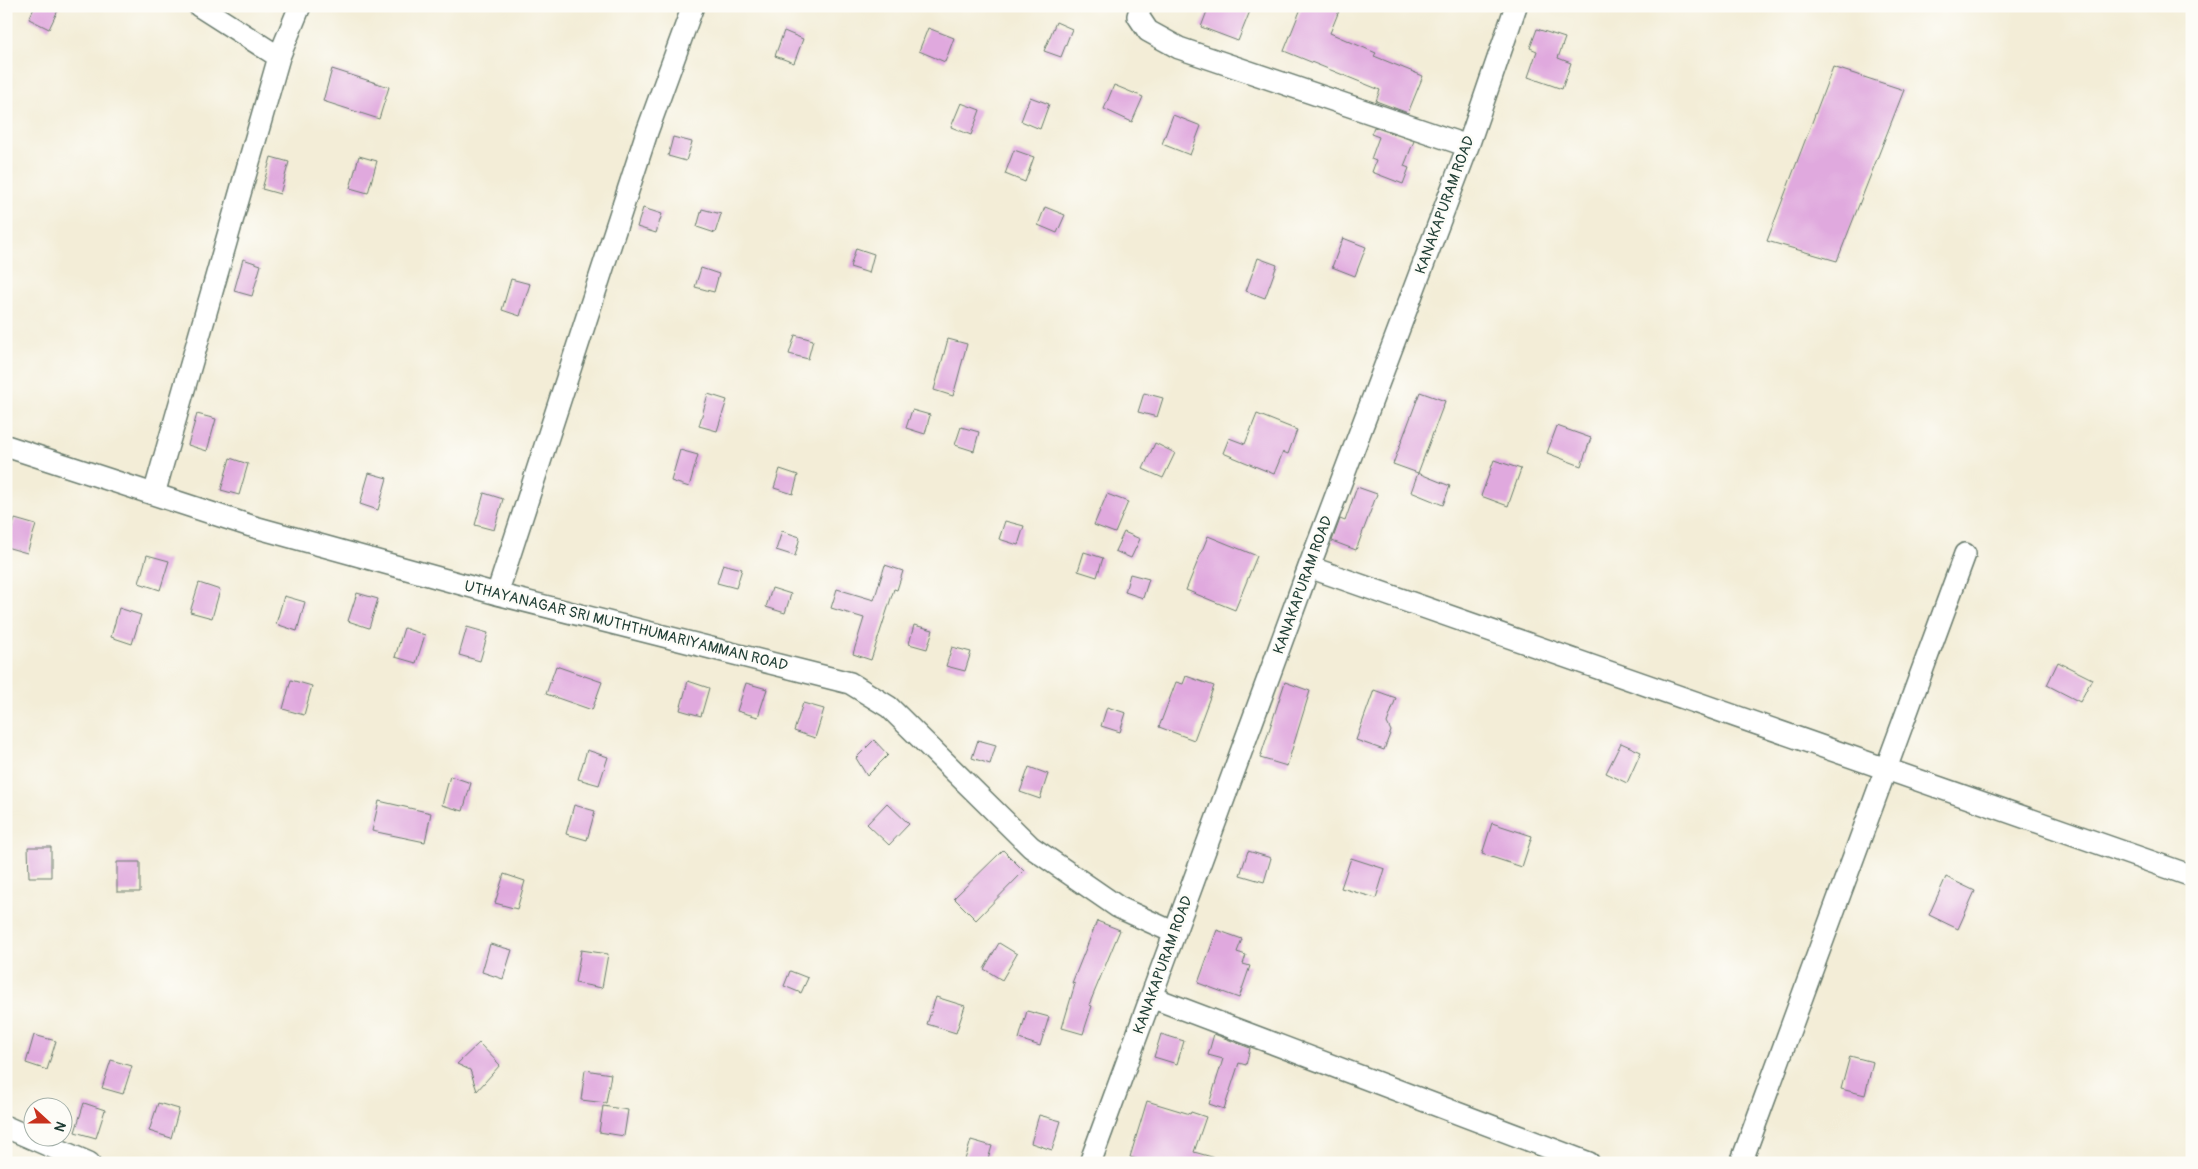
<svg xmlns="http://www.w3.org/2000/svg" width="2198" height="1169" viewBox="0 0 2198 1169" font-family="Pangolin,sans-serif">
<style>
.building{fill:#e0a9de}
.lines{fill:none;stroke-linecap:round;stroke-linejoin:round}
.minor-casing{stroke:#697b6d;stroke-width:24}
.minor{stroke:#fff;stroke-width:21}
.labels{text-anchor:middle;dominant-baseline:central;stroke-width:5;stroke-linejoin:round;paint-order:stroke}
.street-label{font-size:15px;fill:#1f3d34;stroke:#fdfcf7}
</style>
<rect width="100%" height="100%" fill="#fdfcf7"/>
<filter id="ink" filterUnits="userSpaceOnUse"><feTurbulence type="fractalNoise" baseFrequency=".02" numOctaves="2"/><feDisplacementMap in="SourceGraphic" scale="10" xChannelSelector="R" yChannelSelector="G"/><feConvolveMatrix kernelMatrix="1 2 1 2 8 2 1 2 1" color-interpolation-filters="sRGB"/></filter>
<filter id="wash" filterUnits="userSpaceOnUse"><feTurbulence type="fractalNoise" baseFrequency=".0096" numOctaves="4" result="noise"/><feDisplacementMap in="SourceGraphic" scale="20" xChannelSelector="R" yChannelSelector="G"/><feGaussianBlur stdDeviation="1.12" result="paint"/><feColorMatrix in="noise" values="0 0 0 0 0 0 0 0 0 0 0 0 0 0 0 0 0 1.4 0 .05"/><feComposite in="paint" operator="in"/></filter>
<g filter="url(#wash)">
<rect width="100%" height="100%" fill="#f3edd7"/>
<g id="blocks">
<path class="building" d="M35,6H60L49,29L29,19Z
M1209,6H1237L1250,11L1238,41L1201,27Z
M1302,6H1341L1330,33L1376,53L1374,56L1423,76L1408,113L1376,101L1380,90L1284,51Z
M1056,22L1072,29L1061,57L1044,51Z
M928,28L954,38L945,62L919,51Z
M1537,29L1565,38L1558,58L1571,63L1562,89L1528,77L1537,51L1530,48Z
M784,31L803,39L794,63L775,56Z
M1833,67L1904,90L1837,261L1767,241Z
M332,69L389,87L379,119L323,101Z
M1114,85L1143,97L1132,122L1104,109Z
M1030,97L1049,104L1040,129L1021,121Z
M961,103L980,110L971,135L951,127Z
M1173,115L1201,126L1190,155L1162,144Z
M1374,127L1414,141L1404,166L1409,168L1403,184L1372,172L1376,161L1371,159L1379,137L1371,134Z
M673,137L692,142L686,161L668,156Z
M1014,150L1034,157L1025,182L1005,174Z
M359,156L377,161L368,193L350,188Z
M271,157L289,162L280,194L262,189Z
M1045,207L1065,215L1057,233L1038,225Z
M643,208L662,214L656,233L637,227Z
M702,209L721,214L715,233L697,227Z
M1343,238L1366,247L1355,276L1332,267Z
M856,248L874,254L869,273L850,267Z
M1258,258L1277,265L1265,298L1246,291Z
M243,259L261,265L252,296L234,291Z
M701,268L719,274L714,292L695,287Z
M511,279L530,284L520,316L502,310Z
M795,335L813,340L808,359L789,354Z
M948,339L967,344L953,396L934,390Z
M1420,392L1445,401L1418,473L1393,464Z
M1144,393L1163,398L1157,417L1138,412Z
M708,394L727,400L717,431L699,426Z
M912,410L930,415L925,434L906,428Z
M197,414L216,419L207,451L188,445Z
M1257,414L1297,430L1288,454L1283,452L1274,474L1223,453L1229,438L1245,444Z
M1557,426L1591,438L1581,466L1547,453Z
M961,427L979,432L974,451L955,445Z
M1155,443L1175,453L1163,478L1143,469Z
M680,450L698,455L689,487L671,481Z
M230,458L248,464L239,495L221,490Z
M1494,460L1521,469L1508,506L1481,496Z
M780,469L798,475L793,494L774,488Z
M369,473L387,478L378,510L360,504Z
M1418,473L1450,486L1443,505L1411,492Z
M1357,487L1377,494L1356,550L1332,541L1340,519L1345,521Z
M484,493L503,499L494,530L475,525Z
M1107,494L1128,502L1115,533L1094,525Z
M15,519L36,525L27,553L6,547Z
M1005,521L1024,526L1018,545L999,539Z
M782,531L800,537L795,556L776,550Z
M1124,532L1140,539L1131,558L1115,551Z
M1208,536L1257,556L1235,610L1186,590Z
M1084,552L1103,558L1097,577L1078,571Z
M147,555L169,561L160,590L139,583Z
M723,564L742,569L736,588L717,583Z
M885,565L903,571L897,590L894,589L871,660L853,654L864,618L831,608L837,589L874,600Z
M1130,574L1149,579L1143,598L1125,592Z
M199,583L220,590L212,618L190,612Z
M772,588L791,594L785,613L766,607Z
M357,593L378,599L369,628L348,621Z
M284,596L305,602L297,631L276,624Z
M119,608L141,615L132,644L111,637Z
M914,625L933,630L927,649L909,644Z
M467,627L488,633L480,661L459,655Z
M404,628L425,635L416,663L395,657Z
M952,647L971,652L965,671L946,666Z
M2058,662L2092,679L2080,702L2047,685Z
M556,666L602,682L592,710L546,694Z
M1186,676L1214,686L1194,740L1159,727L1176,682L1183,684Z
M291,680L312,686L304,715L283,709Z
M688,681L709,688L701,716L680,710Z
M1285,682L1310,691L1287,766L1260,758Z
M746,683L767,689L758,717L737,711Z
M1374,690L1396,698L1387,723L1391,731L1384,750L1356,740Z
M803,703L824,709L815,738L794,731Z
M1107,707L1126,713L1120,732L1101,726Z
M874,740L888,755L867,776L856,758Z
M978,740L996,745L990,764L972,758Z
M1621,743L1641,752L1627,783L1606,773Z
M587,750L608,757L599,785L578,779Z
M1029,767L1048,774L1040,799L1020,792Z
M450,776L471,783L463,811L442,805Z
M379,801L431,813L425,842L372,831Z
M887,803L909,824L889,845L867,824Z
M574,805L595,811L587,840L566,834Z
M1492,823L1532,836L1522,867L1482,854Z
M28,847H51V877H29Z
M1003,850L1024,871L976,920L954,898Z
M1248,851L1271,858L1264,882L1240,875Z
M1351,858L1385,869L1376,898L1341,888Z
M117,862H140V892H117Z
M504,874L525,881L517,909L495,903Z
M1946,877L1975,891L1958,929L1929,915Z
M1097,921L1120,930L1089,1005L1092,1006L1083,1034L1062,1028L1075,984L1072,983Z
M1217,930L1242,939L1237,952L1246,955L1243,964L1250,966L1239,998L1198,983Z
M999,943L1017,954L1002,980L984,969Z
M490,944L512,950L503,979L482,972Z
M581,950L608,954L602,988L575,983Z
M790,971L808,978L801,993L784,986Z
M936,997L965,1006L956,1033L927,1024Z
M1027,1011L1049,1017L1040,1046L1019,1039Z
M1161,1034L1184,1041L1177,1064L1154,1057Z
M1214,1034L1250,1048L1246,1065L1239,1063L1224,1109L1209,1104L1223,1059L1208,1055Z
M34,1035L56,1041L47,1070L26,1063Z
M479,1043L500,1065L477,1091L470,1070L457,1064Z
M1850,1056L1873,1062L1865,1095L1841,1089Z
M111,1060L132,1066L123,1094L102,1088Z
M585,1070L611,1074L606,1103L581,1100Z
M1147,1101L1190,1114L1191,1112L1206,1117L1194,1152L1219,1159L1218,1163H1149L1130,1157Z
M84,1103L105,1110L96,1138L75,1132Z
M158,1103L179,1109L171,1138L149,1131Z
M603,1106L628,1110L624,1136L599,1132Z
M1039,1115L1061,1121L1052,1150L1031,1143Z
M971,1140L992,1146L987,1163H964Z"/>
</g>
</g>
<g filter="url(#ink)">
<use href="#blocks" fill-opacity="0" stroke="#697b6d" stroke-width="1"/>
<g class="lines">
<g class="minor-casing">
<path id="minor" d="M199,6L279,57
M1141,6L1138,16L1148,31L1179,48L1468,146
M6,446L251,526L497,594L850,683L889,707L1031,847L1118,907L1175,933
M154,494L279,57L300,6
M1309,567L2192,876
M497,594L647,132L693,6
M1151,997L1589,1163
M6,1127L89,1163
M1090,1163L1309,567L1468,146L1516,6
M1741,1163L1965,554"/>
</g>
<use href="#minor" class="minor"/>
</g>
</g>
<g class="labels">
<g class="street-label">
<text transform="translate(1445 205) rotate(-70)">KANAKAPURAM ROAD</text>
<text transform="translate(1303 585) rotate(-70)">KANAKAPURAM ROAD</text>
<text transform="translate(626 626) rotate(14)">UTHAYANAGAR SRI MUTHTHUMARIYAMMAN ROAD</text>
<text transform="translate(1163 965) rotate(-70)">KANAKAPURAM ROAD</text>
</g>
</g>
<rect width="2198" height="1169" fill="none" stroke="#fdfcf7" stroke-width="25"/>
<g transform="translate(48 1122) rotate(111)"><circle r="24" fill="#fdfcf7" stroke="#a4b0a9"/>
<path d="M0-4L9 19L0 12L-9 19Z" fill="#c8321e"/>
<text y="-8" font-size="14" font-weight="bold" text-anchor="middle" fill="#1f3d34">N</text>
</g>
</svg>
